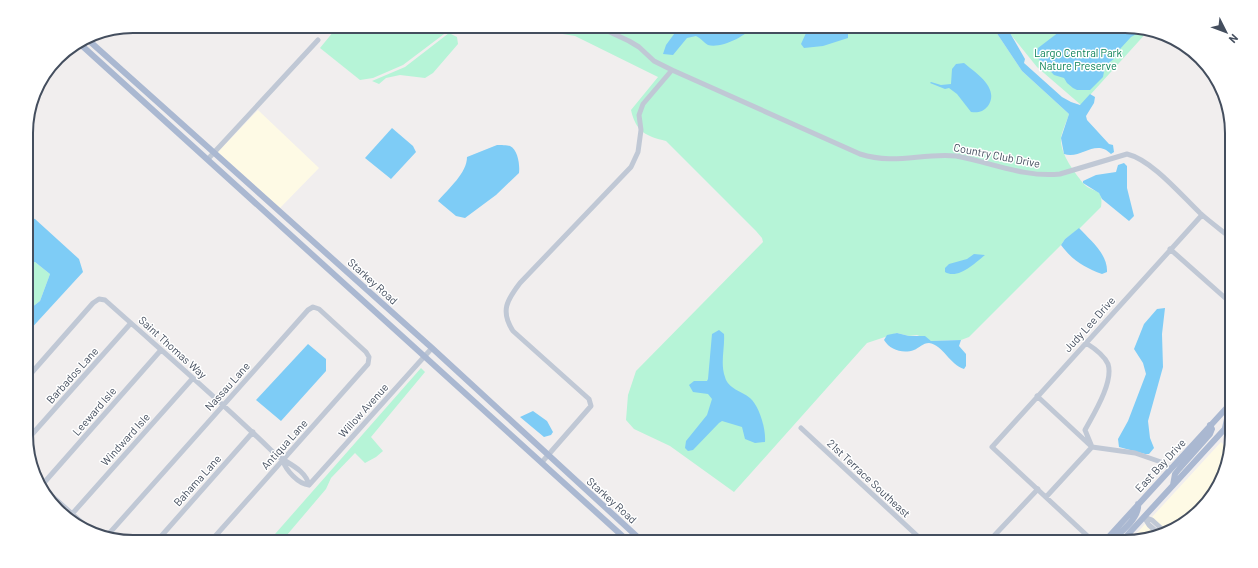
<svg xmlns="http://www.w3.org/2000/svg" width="1258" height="568" viewBox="0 0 1258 568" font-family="Barlow,sans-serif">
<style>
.commercial{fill:#fefae5}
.green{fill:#b6f4d7}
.water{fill:#7eccf6}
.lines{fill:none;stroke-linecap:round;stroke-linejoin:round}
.minor{stroke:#c0c8d5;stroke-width:5}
.major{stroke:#aab8d1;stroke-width:6}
.labels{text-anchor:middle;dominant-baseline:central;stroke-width:3;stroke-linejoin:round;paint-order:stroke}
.park-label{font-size:11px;fill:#0c8257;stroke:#fff}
.street-label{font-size:11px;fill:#444e5e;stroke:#fff}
.rim{fill:none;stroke:#444e5e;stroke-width:2}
</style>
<rect width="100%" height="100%" fill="#f1eeee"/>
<path class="commercial" d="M258,110L319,168L280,208L218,152Z
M1221,442L1229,451L1224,475L1190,520L1165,529L1152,517Z
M1145,524L1154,533L1129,542Z"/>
<path class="green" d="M338,26H992L1022,71L1069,114C1067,121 1062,131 1061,138C1060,154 1074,171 1083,183C1092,194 1104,186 1101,207L1080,228L1065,239L1061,245L969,337L961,340L931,341L917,335L909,336L897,333L867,343L734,492L670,446L634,429L626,420L628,395L636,371L763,242L762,238L756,231L666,141C646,136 636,132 631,110L658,77L575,36L532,29L452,28L403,65L373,78L360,80L320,48Z
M1004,26H1125L1148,31L1081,105L1037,67Z
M449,33L457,37L458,44L433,73L425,78L400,75L386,78L379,84L372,81L405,67Z
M35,262L50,274L40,301L27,311V263Z
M421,368L425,372L371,437L383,451L376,457L365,463L355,453L331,478L326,489L281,542H268Z"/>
<path class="water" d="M680,26H753C747,36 720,49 708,45C704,43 701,38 696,36L687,38L673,55L663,54L666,45Z
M811,26H842L848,33V38L823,46L804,48L801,44L806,33Z
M992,26H1006L1025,59L1024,63L1062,97L1071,102L1080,105L1090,94L1095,97L1094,103L1086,116L1087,120L1109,144L1113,145L1114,152L1111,154C1095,138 1081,160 1064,154L1061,138L1069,114L1022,71Z
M1063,26H1125L1144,30L1131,37L1120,49L1115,58L1105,66L1103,77L1090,90H1077L1073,88L1067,83L1064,78L1054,75L1036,56L1038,48L1059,32Z
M964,63C976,73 1000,88 988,106C983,112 978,113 971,112L957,94L949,88L945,89L930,83L931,82L941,85L951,84L952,69L956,64Z
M392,128L413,146L416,152L391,179L365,158Z
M497,145C501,145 507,145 510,146C518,150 520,165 519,173L496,195L465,218L456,216L438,201C449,188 467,173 467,157Z
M1124,163L1127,166V188L1134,216L1129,221L1102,199L1099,193L1083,183V181L1096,175L1116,172L1118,165Z
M26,217L35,219L79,259L83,272L27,333V311L40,301L50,274L35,262L27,263Z
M1079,228C1090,240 1108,254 1107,272L1102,274C1085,268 1072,260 1061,245L1065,239Z
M974,254L985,255C975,263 958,280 945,272V268L949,264L967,259Z
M1165,308L1162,334L1163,367L1148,421L1150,438L1154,448L1149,454H1145L1119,447L1118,439L1128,421L1146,374L1143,363L1134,349L1144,324L1157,309Z
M719,330L724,334C725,348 720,363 725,377C728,389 742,391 750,398C760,407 766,430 765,442L755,443L745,439L742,427L722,421L719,423L693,450L688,451L685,448L686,441L707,415L712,399L708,394L693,392L689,385L694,381H707L708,379L712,334Z
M897,333L909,336H925L931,341L961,340L959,346L966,354V366L964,369C950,365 943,345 929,343C923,343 919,348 914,350C903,354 890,350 884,340L887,335Z
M308,344L326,359V371L281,421L256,400Z
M533,411L547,421L553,432L551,435L544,437L520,417Z"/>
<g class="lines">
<path class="minor" d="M597,26L629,41L639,47L654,61L672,70
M208,159L318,40
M1170,249L1232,304
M27,378L93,303L99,299L105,300C162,351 220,400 274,453C285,463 305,468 309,485
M1037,396L1092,447L1135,453L1161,462L1170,469
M801,428L924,542
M1225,428L1232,436
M27,440L131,323
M283,461C286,470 298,484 309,485
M542,462L591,406L589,399L513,331C500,311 507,300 520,283L631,167L638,152L641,130L639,115L643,104L672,70L860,154C895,165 920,153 956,156C990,162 1025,178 1060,174L1127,154C1152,160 1181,195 1200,213C1210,222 1221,230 1231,238
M42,485L161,350
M309,485L432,348
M43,488L96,535
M1046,497L1092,447L1085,430C1093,415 1114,382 1108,364C1104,355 1094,348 1086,343
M72,514L193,378
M1144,517L1152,520L1163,530
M1144,517L1149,525L1157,532
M106,537L308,310L313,307L319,309L366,352L369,357L368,364L210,542
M991,539L1038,489
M156,542L253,432
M1094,542L992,447L1202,215"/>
<path class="major" d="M86,38L432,348L643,542
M79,43L629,542
M1225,428L1227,419L1232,412
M1173,485L1175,474L1179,469L1210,434L1212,429L1210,425
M1104,542L1232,402
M1111,542C1120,532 1140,518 1138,504
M1121,542L1232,421"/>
</g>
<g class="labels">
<g class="park-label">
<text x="1078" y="52">Largo Central Park<tspan x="1078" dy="13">Nature Preserve</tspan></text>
</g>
<g class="street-label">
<text transform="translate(997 155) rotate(11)">Country Club Drive</text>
<text transform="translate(373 281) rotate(42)">Starkey Road</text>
<text transform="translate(1089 324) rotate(-48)">Judy Lee Drive</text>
<text transform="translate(173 347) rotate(42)">Saint Thomas Way</text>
<text transform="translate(72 375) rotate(-48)">Barbados Lane</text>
<text transform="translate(227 386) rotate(-48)">Nassau Lane</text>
<text transform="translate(363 410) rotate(-48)">Willow Avenue</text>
<text transform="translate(94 411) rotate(-49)">Leeward Isle</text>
<text transform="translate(125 439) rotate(-48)">Windward Isle</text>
<text transform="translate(284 444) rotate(-48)">Antiqua Lane</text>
<text transform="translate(1160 465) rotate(-47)">East Bay Drive</text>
<text transform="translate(869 478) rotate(43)">21st Terrace Southeast</text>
<text transform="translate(197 480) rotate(-48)">Bahama Lane</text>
<text transform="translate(612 500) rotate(42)">Starkey Road</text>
</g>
</g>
<path d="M0 0H1258V568H0ZM133 33H1125A100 100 0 0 1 1225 133V435A100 100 0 0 1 1125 535H133A100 100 0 0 1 33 435V133A100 100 0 0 1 133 33Z" fill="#fff" fill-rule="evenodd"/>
<path class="rim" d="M133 33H1125A100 100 0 0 1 1225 133V435A100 100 0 0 1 1125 535H133A100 100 0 0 1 33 435V133A100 100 0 0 1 133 33Z"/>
<g transform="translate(1226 32) rotate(132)" stroke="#ffffff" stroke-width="3" paint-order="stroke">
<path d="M0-3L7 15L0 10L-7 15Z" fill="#444e5e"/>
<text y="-6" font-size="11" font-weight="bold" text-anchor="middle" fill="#444e5e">N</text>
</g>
</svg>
